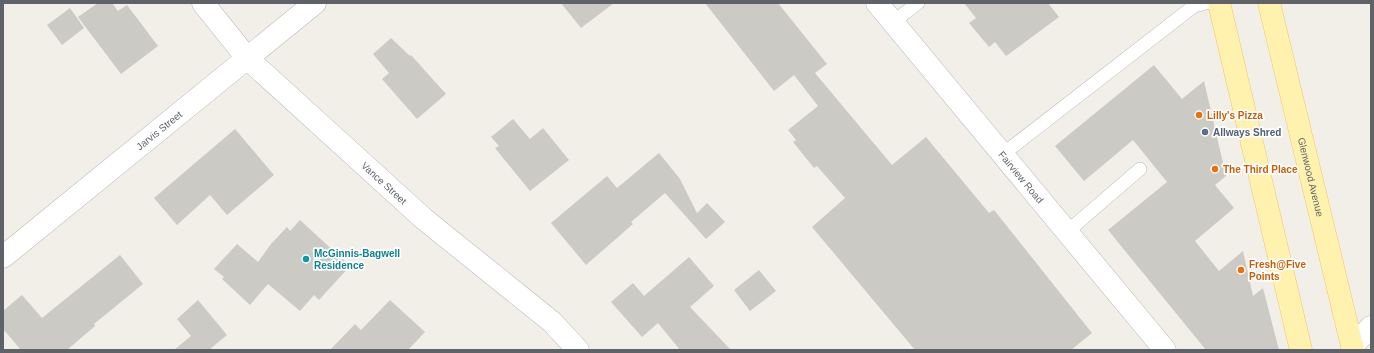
<svg xmlns="http://www.w3.org/2000/svg" width="1374" height="353" viewBox="0 0 1374 353" font-family="Helvetica,sans-serif">
<style>
.building{fill:#cccac5}
.lines{fill:none;stroke-linecap:round;stroke-linejoin:round}
.lane-casing{stroke:#b5b8bc;stroke-width:14}
.street-casing{stroke:#b5b8bc;stroke-width:23}
.secondary-casing{stroke:#b6babf;stroke-width:23}
.primary-casing{stroke:#f2c960;stroke-width:23}
.lane{stroke:#fff;stroke-width:13}
.street{stroke:#fff;stroke-width:22}
.secondary{stroke:#fff;stroke-width:22}
.primary{stroke:#fff2af;stroke-width:22}
.food-dot{fill:#e8710a;stroke:#fff;stroke-width:1.5}
.service-dot{fill:#5c6f8a;stroke:#fff;stroke-width:1.5}
.culture-dot{fill:#0f9aa8;stroke:#fff;stroke-width:1.5}
.labels{text-anchor:middle;dominant-baseline:central;stroke-width:3.5;stroke-linejoin:round;paint-order:stroke}
.food-label{font-size:10px;font-weight:bold;fill:#c56008;stroke:#fff;text-anchor:start}
.street-label{font-size:10px;fill:#5f6368;stroke:#fff}
.service-label{font-size:10px;font-weight:bold;fill:#4e5e75;stroke:#fff;text-anchor:start}
.culture-label{font-size:10px;font-weight:bold;fill:#0d838f;stroke:#fff;text-anchor:start}
</style>
<rect width="100%" height="100%" fill="#f1efe8"/>
<path class="building" d="M98,3H112L118,11L127,5L158,46L121,74L78,17Z
M561,3H614L581,28Z
M705,3H778L827,64L815,73L892,165L926,137L989,213L994,210L1092,333L1071,350H915L812,227L845,198L817,166L814,168L793,142L796,140L788,130L818,106L794,75L774,91Z
M964,3H1048L1059,17L1006,56L995,42L989,47L969,23L976,18Z
M70,8L84,28L62,45L47,25Z
M391,38L410,56L411,55L446,94L417,119L382,79L389,73L373,54Z
M1154,65L1182,99L1204,81L1226,176L1215,185L1234,208L1195,241L1219,271L1243,251L1253,296L1263,288L1279,350H1206L1108,230L1167,182L1133,140L1084,181L1055,146Z
M513,119L530,139L543,128L569,160L530,191L495,148L499,146L491,137Z
M235,129L274,175L227,215L210,195L177,225L154,198Z
M659,153L680,179L697,213L707,203L725,222L706,239L665,193L631,222L633,224L586,265L551,223L607,176L617,188Z
M300,220L350,266L319,300L314,295L300,311L268,284L250,305L222,279L224,277L214,269L237,244L258,262L271,244L287,227L290,231Z
M120,255L143,284L94,324L95,326L67,350H21L3,329V311L22,295L42,318Z
M689,257L714,286L690,307L731,350H680L658,323L642,337L611,302L633,283L644,296Z
M759,270L776,291L750,311L734,290Z
M198,300L227,335L209,350H174L191,336L177,319Z
M390,300L425,332L408,350H330L355,324L361,330Z"/>
<g class="lines">
<g class="lane-casing">
<path id="lane" d="M893,22L918,3
M1003,154L1194,6L1206,3
M1068,231L1140,169"/>
</g>
<g class="street-casing">
<g id="street">
<path id="s1" d="M203,3L248,59L424,219L552,322L578,350"/>
<path id="s2" d="M3,257L315,3"/>
<path d="M1352,346L1371,327"/>
</g>
</g>
<g class="secondary-casing">
<g id="secondary">
<path id="s3" d="M877,3L1165,350"/>
</g>
</g>
<g class="primary-casing">
<g id="primary">
<path d="M1219,3L1301,350"/>
<path id="s4" d="M1269,3L1353,350"/>
</g>
</g>
<use href="#lane" class="lane"/>
<use href="#street" class="street"/>
<use href="#secondary" class="secondary"/>
<use href="#primary" class="primary"/>
</g>
<g class="food-dot">
<circle cx="1199" cy="115" r="4"/>
<circle cx="1215" cy="169" r="4"/>
<circle cx="1241" cy="270" r="4"/>
</g>
<circle class="service-dot" cx="1205" cy="132" r="4"/>
<circle class="culture-dot" cx="306" cy="259" r="4"/>
<g class="labels">
<g class="food-label">
<text x="1207" y="115">Lilly's Pizza</text>
<text x="1223" y="169">The Third Place</text>
<text x="1249" y="264">Fresh@Five<tspan x="1249" dy="12">Points</tspan></text>
</g>
<g class="street-label">
<text stroke="none"><textPath href="#s2" startOffset="201">Jarvis Street</textPath></text>
<text stroke="none"><textPath href="#s3" startOffset="226">Fairview Road</textPath></text>
<text stroke="none"><textPath href="#s4" startOffset="179">Glenwood Avenue</textPath></text>
<text stroke="none"><textPath href="#s1" startOffset="256">Vance Street</textPath></text>
</g>
<g class="service-label">
<text x="1213" y="132">Allways Shred</text>
</g>
<g class="culture-label">
<text x="314" y="253">McGinnis-Bagwell<tspan x="314" dy="12">Residence</tspan></text>
</g>
</g>
<rect width="1374" height="353" fill="none" stroke="#5f6368" stroke-width="8"/>
</svg>
